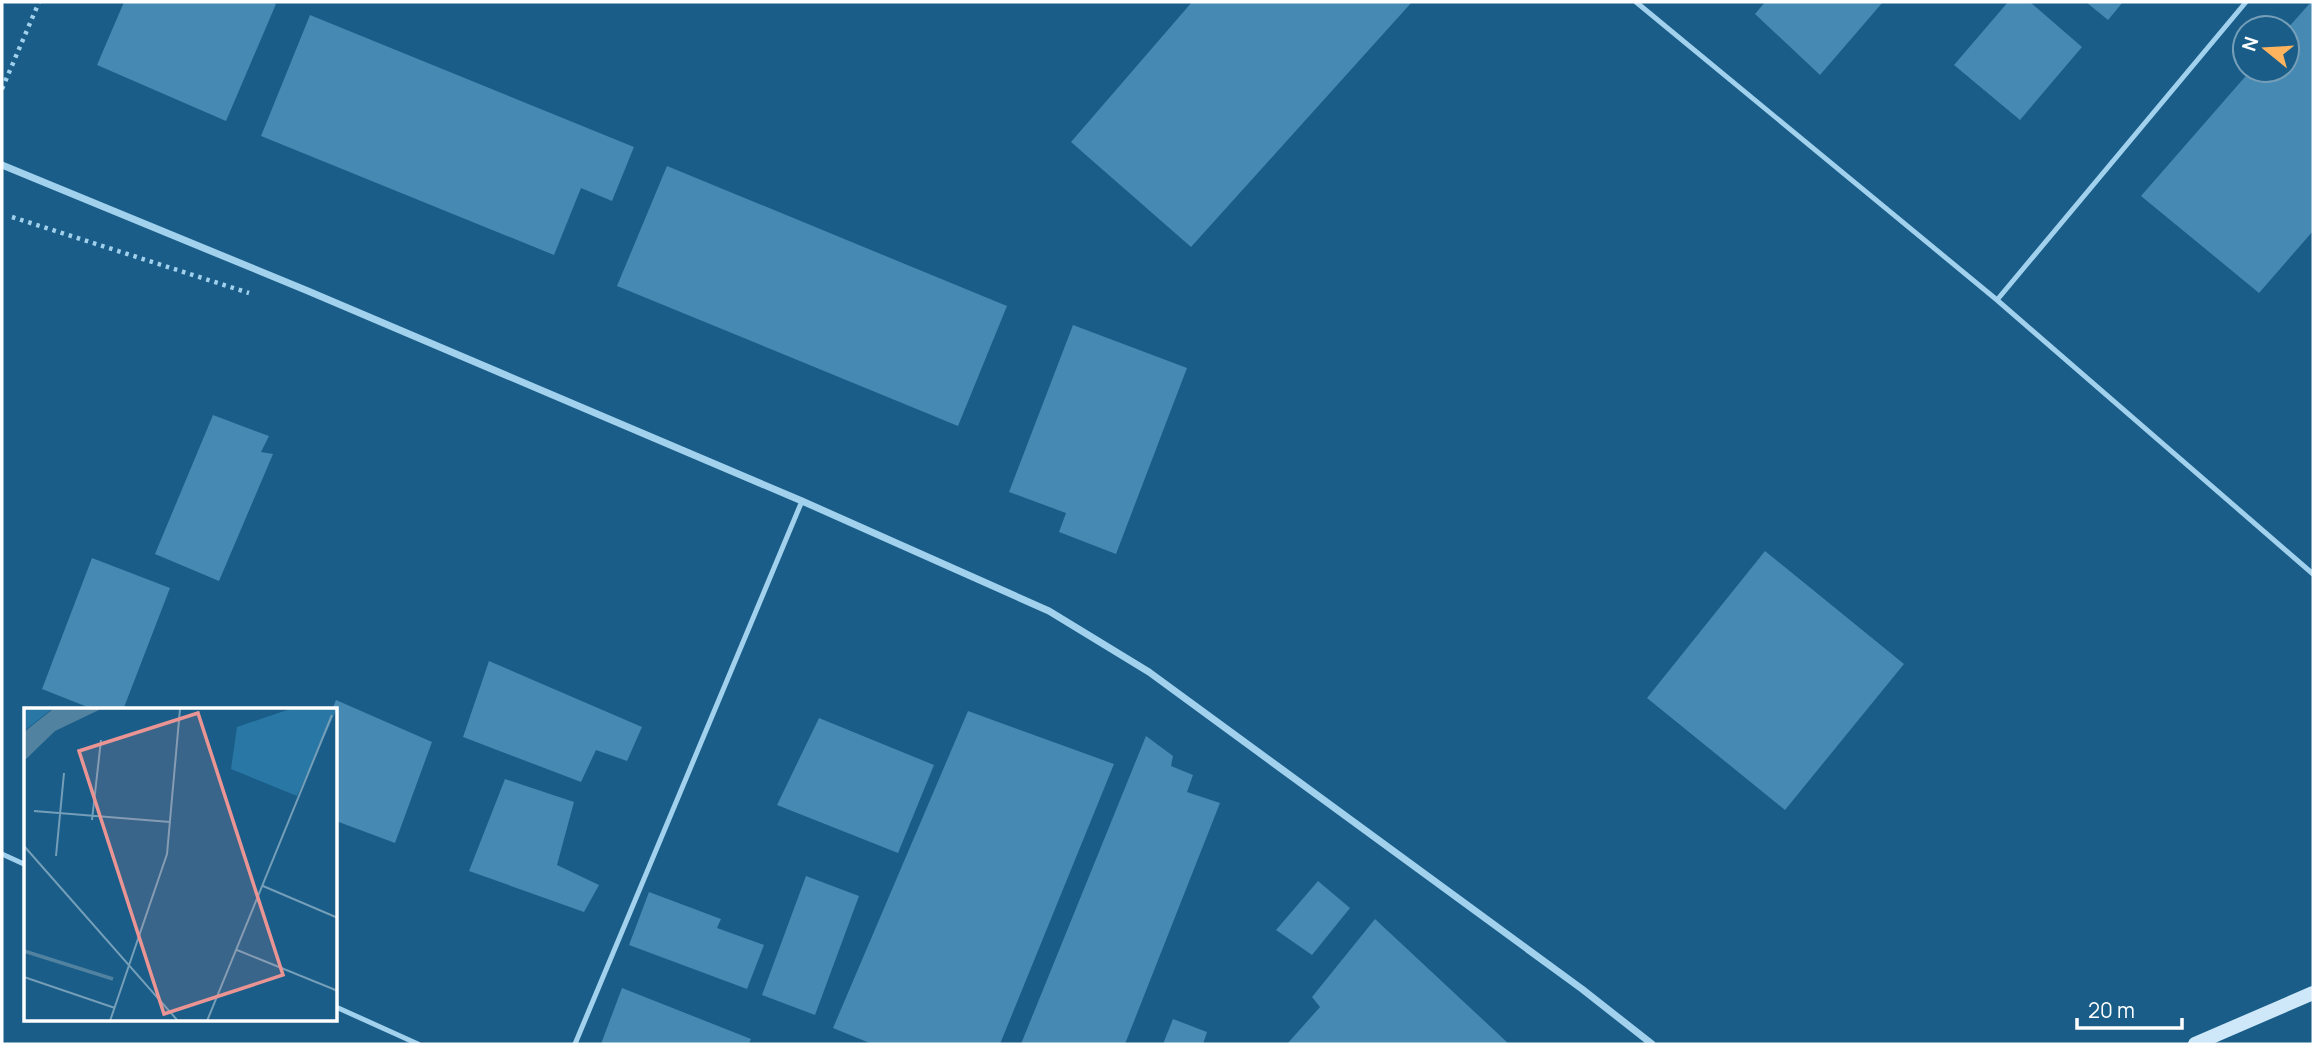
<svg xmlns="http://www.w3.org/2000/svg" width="2315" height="1046" viewBox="0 0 2315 1046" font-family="Manrope,sans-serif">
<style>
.building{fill:#4689b3}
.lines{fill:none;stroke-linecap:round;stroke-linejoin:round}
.path{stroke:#a1d1ed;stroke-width:4.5;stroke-dasharray:3.5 5;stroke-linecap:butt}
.lane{stroke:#a1d1ed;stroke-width:5}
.street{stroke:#a1d1ed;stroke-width:7}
.secondary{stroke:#cee8f9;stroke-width:14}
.inset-river{fill:none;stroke:#5182a0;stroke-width:3.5}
.inset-road{fill:none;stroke:#759eb8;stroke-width:2}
.view{fill:#ea9494;fill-opacity:0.15;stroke:#ea9494;stroke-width:3.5}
.inset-edge{fill:none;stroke:#fff;stroke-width:3.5}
</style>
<rect width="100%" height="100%" fill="#195d88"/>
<path class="building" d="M124,2H270L276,4L226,121L97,65Z
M1192,2H1412L1191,247L1071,142Z
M1765,2H1883L1820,75L1755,14Z
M2008,2H2030L2082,47L2020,120L1954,65Z
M2086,2H2123L2108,20Z
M2311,2H2313V231L2259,293L2141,196L2251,70H2287V29Z
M310,15L634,147L612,201L581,188L554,255L261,136Z
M667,166L1007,306L958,426L617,286Z
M1073,325L1187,368L1116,554L1059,532L1066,513L1009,492Z
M213,415L269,436L261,452L273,454L219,581L155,554Z
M1765,551L1904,664L1785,810L1647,698Z
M92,558L170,588L123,710H95L42,689Z
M489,661L642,727L627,761L596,750L581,782L463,737Z
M336,700L432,742L395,843L336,821V710H332Z
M968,711L1114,764L1000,1044H872L833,1028Z
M819,718L934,765L898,853L777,805Z
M1146,736L1173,756L1171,766L1193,775L1187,792L1220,803L1125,1044H1021Z
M505,779L574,802L557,865L599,885L584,912L469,871Z
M806,876L859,896L815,1015L762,995Z
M1318,881L1350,908L1312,955L1276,930Z
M649,892L721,919L717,928L764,945L747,989L629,945Z
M1375,919L1509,1044H1287L1320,1007L1312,997Z
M622,988L751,1039L749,1044H601Z
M1173,1019L1207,1032L1203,1044H1163Z"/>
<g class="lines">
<path class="path" d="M2,89L39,2
M12,217L249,293"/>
<path class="lane" d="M1636,2L1997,300L2313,574
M1997,300L2246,2
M2,854L26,865
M336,1007L418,1044
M575,1044L802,501"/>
<path class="street" d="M2,165L308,291L802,501L1049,611L1149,672L1582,989L1652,1044"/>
<path class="secondary" d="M2195,1044L2313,993"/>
</g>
<g transform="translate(24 708)">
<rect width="313" height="313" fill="#195d88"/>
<path d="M0,1H28L0,23ZM266,1H313L273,88L207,61L213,19Z" fill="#2977a5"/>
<path d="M29,1H77L31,23L0,53V24Z" fill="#5182a0"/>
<path class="inset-river" d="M0,243L89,271"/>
<path class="inset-road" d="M10,103L146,114M68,112L77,32M0,138L154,313M32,148L40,65M239,178L314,210M213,242L314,283M0,269L91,300M86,313L143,146L156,1M183,313L308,7"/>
<path class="view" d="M174,5L259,267L140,306L55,43Z"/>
<rect width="313" height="313" class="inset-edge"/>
</g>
<rect width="2315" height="1046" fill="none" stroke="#ffffff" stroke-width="7"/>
<g transform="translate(2266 49) rotate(288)"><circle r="33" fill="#195d88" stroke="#759eb8" stroke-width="2"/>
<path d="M0-5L12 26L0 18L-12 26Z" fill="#ffb45d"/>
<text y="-10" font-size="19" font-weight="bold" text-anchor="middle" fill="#ffffff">N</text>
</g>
<path d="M2077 1018v10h105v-10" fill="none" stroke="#ffffff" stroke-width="3.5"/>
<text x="2088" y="1018" font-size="21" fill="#ffffff" stroke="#195d88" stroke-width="5" paint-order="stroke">20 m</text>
</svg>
